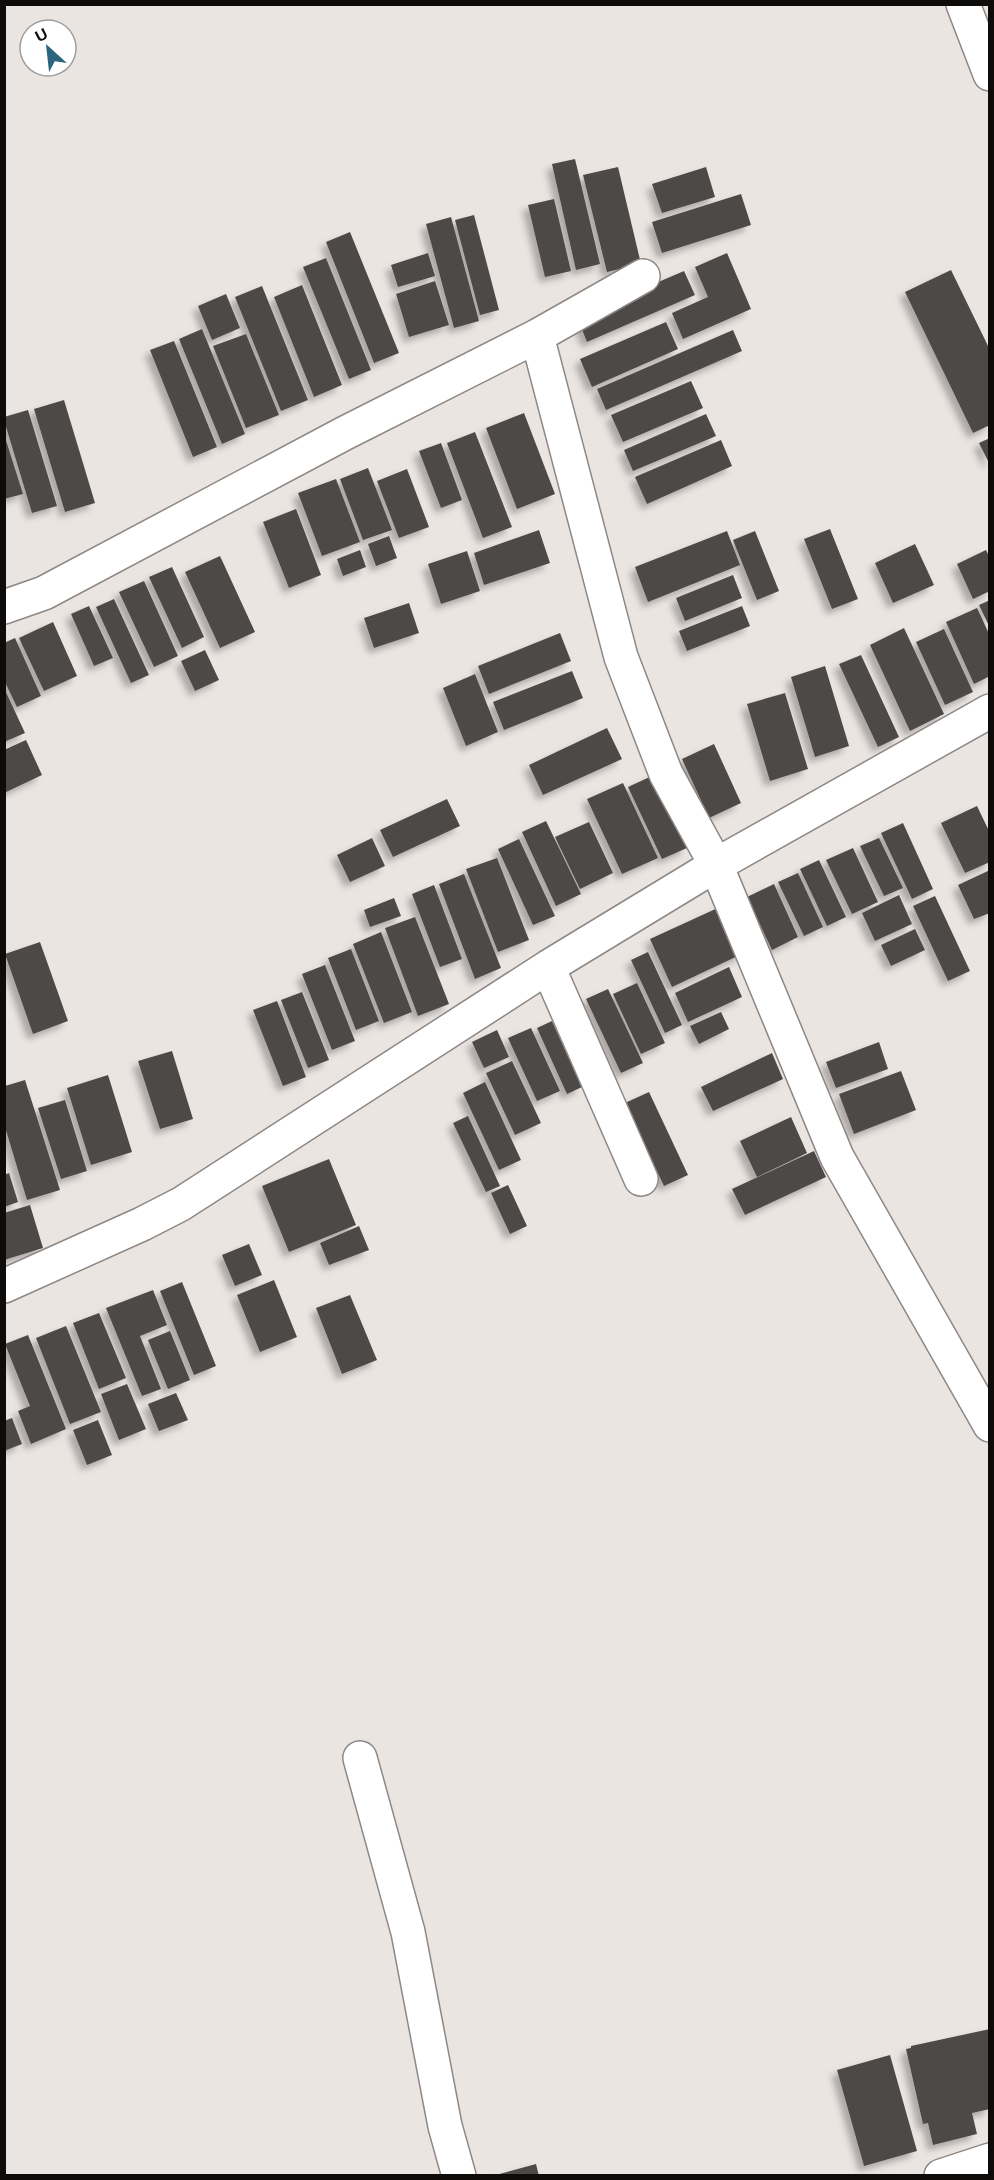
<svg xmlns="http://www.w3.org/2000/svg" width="994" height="2180" viewBox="0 0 994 2180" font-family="Helvetica,sans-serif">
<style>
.building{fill:#4e4946;filter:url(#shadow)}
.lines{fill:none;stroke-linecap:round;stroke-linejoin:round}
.minor-casing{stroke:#8d8785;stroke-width:36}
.major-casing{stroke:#8d8785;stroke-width:36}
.minor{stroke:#fff;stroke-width:33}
.major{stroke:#fff;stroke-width:33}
</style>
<defs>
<filter id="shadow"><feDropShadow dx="-5.5" dy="5.5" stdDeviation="3" flood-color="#0004"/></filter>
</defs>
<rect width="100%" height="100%" fill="#ebe5e2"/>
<path class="building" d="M575,159L600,264L576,270L552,164Z
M618,167L641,264L607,272L583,175Z
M706,167L715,197L662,213L652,184Z
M741,194L751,225L662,253L652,222Z
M554,199L571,271L545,277L528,205Z
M474,215L499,310L480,315L455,220Z
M451,217L479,321L454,328L426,224Z
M350,232L399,353L374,363L326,242Z
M428,253L435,276L398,287L391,265Z
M727,253L751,309L683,339L672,313L708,297L695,267Z
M326,258L371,370L349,379L303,267Z
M951,270L990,350V425L973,433L905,292Z
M684,271L695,295L587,342L577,317Z
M435,281L449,325L409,337L396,294Z
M302,285L342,385L314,397L274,297Z
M262,286L308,400L281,411L235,297Z
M226,294L240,328L212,340L198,306Z
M666,322L678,349L592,387L580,359Z
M202,329L245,434L222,444L179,339Z
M733,330L742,351L606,410L597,389Z
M246,334L279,415L246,428L213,346Z
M174,341L217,447L193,457L150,350Z
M691,381L703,408L623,442L611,415Z
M64,400L95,503L65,512L34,409Z
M28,410L57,506L32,513L4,420V417Z
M524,413L555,494L517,509L486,428Z
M706,414L716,436L633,471L624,450Z
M475,432L512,527L483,538L447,443Z
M4,434L23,494L4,499Z
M990,438V465L979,443Z
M721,440L732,466L647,504L635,477Z
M441,443L462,500L441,508L419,451Z
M368,468L392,530L363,540L340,479Z
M407,469L429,527L399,538L377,481Z
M336,479L360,542L322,556L298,493Z
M296,509L321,575L289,588L263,522Z
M830,529L858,599L832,609L804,539Z
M539,530L550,563L484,585L474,553Z
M727,531L740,565L648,602L635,567Z
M755,531L779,591L757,600L733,540Z
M389,536L397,558L376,566L368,544Z
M915,544L934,585L893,603L875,563Z
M360,550L366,567L343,576L337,559Z
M986,550L990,558V591L973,599L957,564Z
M467,551L480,591L441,604L428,564Z
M220,556L255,632L220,648L185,572Z
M172,567L204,637L182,648L149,577Z
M733,575L742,598L685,621L676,598Z
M144,581L178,656L154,667L119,592Z
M114,599L149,675L131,683L96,607Z
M990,600V628L979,605Z
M409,603L419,633L374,648L364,618Z
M89,606L113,658L94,666L71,614Z
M742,606L750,626L687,651L679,631Z
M977,608L990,636V676L974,684L946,622Z
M53,622L77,676L44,691L19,638Z
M904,628L944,714L910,731L870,645Z
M944,629L973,692L945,705L916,642Z
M560,633L571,661L489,694L478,666Z
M15,638L41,696L17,707L4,680V643Z
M205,650L219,680L195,691L181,661Z
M861,655L899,737L878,747L839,664Z
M825,666L849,746L815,757L791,677Z
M572,671L583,698L504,730L493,702Z
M475,674L498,732L466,746L443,688Z
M4,688L25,733L4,742Z
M785,693L808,769L770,781L747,704Z
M607,728L622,759L543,795L529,765Z
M26,740L42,775L4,793V750Z
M714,744L741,803L709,818L682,759Z
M654,775L687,848L662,859L628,787Z
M623,783L658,858L622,874L587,799Z
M447,799L460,826L393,857L380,830Z
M977,806L990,833V862L965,873L941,823Z
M546,821L581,894L556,906L522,832Z
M589,822L613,873L580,889L555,837Z
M903,823L933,889L912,899L881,833Z
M372,838L385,866L350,882L337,855Z
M879,838L903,888L884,896L860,846Z
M519,839L555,916L533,925L498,849Z
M853,848L878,902L852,914L826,860Z
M497,858L529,940L498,952L466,869Z
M819,860L846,917L827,926L800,869Z
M990,870V913L974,919L958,885Z
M798,873L823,927L804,936L778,882Z
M464,874L501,968L475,979L439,884Z
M774,884L798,937L772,950L747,897Z
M434,885L462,959L440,967L412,894Z
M899,895L912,924L875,941L862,913Z
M935,896L970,971L948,981L913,906Z
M394,898L401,916L370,927L364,910Z
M722,906L744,953L672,987L650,939Z
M415,917L449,1004L418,1016L385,928Z
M915,929L925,950L891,966L881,945Z
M381,932L412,1012L384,1023L353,944Z
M40,942L68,1021L33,1034L5,954Z
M351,949L379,1021L356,1030L328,958Z
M648,952L682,1025L665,1033L631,960Z
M325,965L355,1041L332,1050L302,974Z
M729,967L742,997L688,1022L675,993Z
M637,983L665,1043L641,1054L613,994Z
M608,989L643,1063L621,1073L586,999Z
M302,992L329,1060L308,1068L281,1000Z
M277,1001L306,1077L283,1086L253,1010Z
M721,1012L729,1029L699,1044L690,1026Z
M552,1021L582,1087L567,1094L537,1028Z
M531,1028L560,1091L537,1101L508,1038Z
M497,1030L509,1057L484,1068L472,1042Z
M879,1042L888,1069L836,1088L826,1062Z
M172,1051L193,1119L160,1129L138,1061Z
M772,1053L783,1079L713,1111L701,1087Z
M512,1061L541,1123L515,1135L486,1073Z
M901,1071L916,1110L854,1134L839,1094Z
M108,1075L132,1152L91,1165L67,1088Z
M25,1080L60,1190L27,1200L5,1127V1086Z
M485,1082L521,1160L499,1170L463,1093Z
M649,1092L688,1175L664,1186L625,1103Z
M65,1100L87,1171L61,1179L38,1108Z
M468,1116L500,1186L486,1192L453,1123Z
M791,1117L807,1153L757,1177L740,1141Z
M814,1151L826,1177L745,1215L732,1189Z
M329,1159L356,1225L289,1252L262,1186Z
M9,1173L18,1202L4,1207V1175Z
M508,1185L527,1226L510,1234L491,1193Z
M30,1205L43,1248L4,1260V1213Z
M359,1226L369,1250L329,1265L320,1243Z
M249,1244L262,1275L235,1286L222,1255Z
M274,1280L297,1337L260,1352L237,1295Z
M182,1282L216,1366L194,1375L160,1291Z
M153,1290L167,1325L140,1336L161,1389L142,1396L106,1308Z
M350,1295L377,1360L342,1374L316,1308Z
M99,1313L126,1378L99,1389L73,1323Z
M66,1326L101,1412L70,1424L36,1338Z
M170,1331L190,1380L168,1389L148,1340Z
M28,1335L66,1429L31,1444L18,1411L30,1406L5,1344Z
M127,1384L146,1429L119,1440L101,1394Z
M176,1393L188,1420L159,1431L148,1404Z
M12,1418L22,1444L4,1451V1421Z
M98,1420L112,1455L87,1465L73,1430Z
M990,2029V2109L972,2113L977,2134L933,2145L928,2123L923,2124L906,2049L911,2048V2046Z
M890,2055L917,2151L864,2166L837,2070Z
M536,2164L539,2176H496V2175Z"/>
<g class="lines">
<g class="minor-casing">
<path id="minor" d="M963,4L990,74
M537,336L621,657L666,774L716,865L837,1157L990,1425
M4,607L44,593L345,433L537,336L643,276
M548,967L641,1179
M4,1286L142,1224L181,1204L548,967L716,865L990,711
M360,1758L408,1932L445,2126L459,2176"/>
</g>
<g class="major-casing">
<path id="major" d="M941,2176L990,2160"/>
</g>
<use href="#minor" class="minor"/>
<use href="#major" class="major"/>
</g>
<rect width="994" height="2180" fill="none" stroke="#0e0c0b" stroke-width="12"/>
<g transform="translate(48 48) rotate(333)"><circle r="28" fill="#ffffff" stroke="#9f9e9d" stroke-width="1.5"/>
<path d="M0-4.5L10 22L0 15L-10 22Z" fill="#2b667e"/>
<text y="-9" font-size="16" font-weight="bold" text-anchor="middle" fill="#0e0c0b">U</text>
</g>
</svg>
